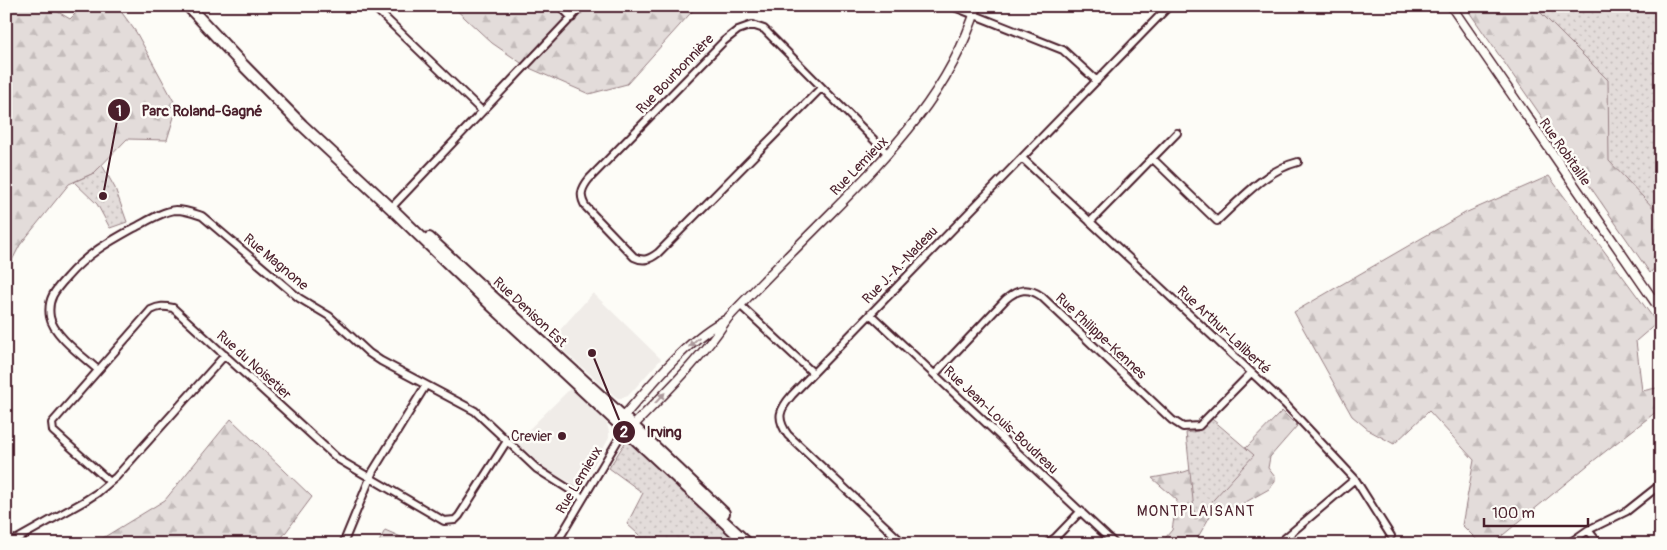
<svg xmlns="http://www.w3.org/2000/svg" width="1667" height="550" viewBox="0 0 1667 550" font-family="Pangolin,sans-serif">
<style>
.built{fill:#f0ece8}
.grass{fill:url(#grass-tufts);stroke:#967e82}
.forest{fill:url(#forest-firs);stroke:#967e82}
.park{fill:url(#park-dots);stroke:#967e82}
.lines{fill:none;stroke-linecap:round;stroke-linejoin:round}
.minor-casing{stroke:#4a1f2b;stroke-width:10}
.tertiary-casing{stroke:#4a1f2b;stroke-width:11}
.primary-casing{stroke:#4a1f2b;stroke-width:14}
.minor{stroke:#fdfcf7;stroke-width:6}
.tertiary{stroke:#fdfcf7;stroke-width:8}
.primary{stroke:#fdfcf7;stroke-width:10}
.oneway{fill:#ac999b}
.poi-dot{fill:#4a1f2b;stroke:#fdfcf7;stroke-width:2}
.labels{text-anchor:middle;dominant-baseline:central;stroke-width:5;stroke-linejoin:round;paint-order:stroke}
.street-label{font-size:14px;fill:#4a1f2b;stroke:#fdfcf7}
.poi-label{font-size:14px;fill:#4a1f2b;stroke:#fdfcf7;text-anchor:end}
.neighbourhood-label{font-size:15px;letter-spacing:1px;fill:#4a1f2b;stroke:#fdfcf7}
.leader{fill:none;stroke:#4a1f2b;stroke-width:2}
.callout-dot{fill:#4a1f2b;stroke:#fdfcf7;stroke-width:2}
.mark-label{font-size:15px;text-anchor:middle;font-weight:bold;fill:#fff}
.callout-label{font-size:15px;text-anchor:middle;font-weight:bold;fill:#4a1f2b;stroke:#fdfcf7;stroke-width:5;stroke-linejoin:round;paint-order:stroke}
</style>
<defs>
<pattern id="grass-tufts" width="24" height="20" patternUnits="userSpaceOnUse" patternTransform="scale(1.25)"><rect width="24" height="20" fill="#e3dcda"/><path d="M3 7l-1-3M5 7V3M7 7l1-3M15 17l-1-3M17 17v-4M19 17l1-3" fill="none" stroke="#c4bcbb"/></pattern>
<pattern id="forest-firs" width="22" height="20" patternUnits="userSpaceOnUse" patternTransform="scale(1.25)"><rect width="22" height="20" fill="#e3dcda"/><path d="M5 1l3.5 6h-7zM16 11l3.5 6h-7z" fill="#c4bcbb"/></pattern>
<pattern id="park-dots" width="8" height="8" patternUnits="userSpaceOnUse" patternTransform="scale(1.25)"><rect width="8" height="8" fill="#e3dcda"/><path d="M2 2h.1M6 6h.1" fill="none" stroke="#c4bcbb" stroke-width="1.8" stroke-linecap="round"/></pattern>
</defs>
<rect width="100%" height="100%" fill="#fdfcf7"/>
<filter id="ink" filterUnits="userSpaceOnUse"><feTurbulence type="fractalNoise" baseFrequency=".02" numOctaves="2"/><feDisplacementMap in="SourceGraphic" scale="10" xChannelSelector="R" yChannelSelector="G"/><feConvolveMatrix kernelMatrix="1 2 1 2 8 2 1 2 1" color-interpolation-filters="sRGB"/></filter>
<g filter="url(#ink)">
<path class="built" d="M593,293L661,359L628,396L622,398H617L551,340Z
M572,387L607,424L609,432V438L581,488L547,470L516,442Z"/>
<path class="grass" d="M385,530L417,544H378Z"/>
<path class="forest" d="M6,6H48L70,19L83,6H117L136,32L177,107L167,140L127,139L94,173L69,184L20,245L6,272Z
M452,6H697L627,84L589,94L527,67L492,43Z
M1465,6H1661V261L1650,273Z
M1549,176L1657,323L1636,341L1642,391L1661,387V408L1588,465L1492,544H1481L1462,525L1474,460L1429,411L1394,444L1370,431L1352,416L1294,312L1465,213Z
M1282,411L1297,426L1270,457L1268,468L1275,477V482L1269,489L1237,507H1220L1213,511L1194,544H1160L1172,530L1177,500L1152,478L1184,472L1243,451Z
M231,419L312,497L277,544H93L165,500Z"/>
<path class="park" d="M1534,6H1661V216L1609,161L1608,80Z
M102,165L115,188L127,222L110,228L97,204L74,182L94,173Z
M1212,419L1254,455L1195,520L1186,433L1198,431Z
M628,438L737,537L731,544H649L627,524L643,493L609,468Z"/>
<g class="lines">
<g class="minor-casing">
<path id="minor" d="M373,6L482,111
M560,6L572,18
M952,6L1063,50L1097,81
M821,88L658,253C650,259 644,262 634,257L586,207C579,196 581,189 589,179L724,41L738,30L752,25L764,29L888,154
M1022,158L1285,404L1355,479L1391,536
M1152,158L1217,221C1241,199 1266,170 1298,162
M391,208L582,6
M1090,222L1177,133
M740,305L813,373
M870,314L1115,544
M98,370C85,358 53,335 50,317C47,299 55,290 67,277C87,254 107,243 134,228C146,222 162,211 176,210C185,210 193,213 202,216L299,298L329,316L369,353L381,361L475,411L537,469L583,498
M935,374L1006,299C1018,289 1028,287 1041,296L1172,420L1183,427L1199,426L1251,373
M110,482L53,431L52,423L151,310C159,306 164,306 173,308L338,459L444,521L455,520L459,516L507,441
M1588,530L1599,544
M6,540L17,539L83,502L97,493L116,477L225,355
M343,544L373,471L426,385
M556,544L624,430
M904,544L788,435C776,418 779,410 792,395L1169,6
M1046,544L1055,538L1081,511
M1278,544L1355,479
M1568,544L1588,530L1627,511L1661,484"/>
</g>
<g class="tertiary-casing">
<path id="tertiary" d="M1451,6L1661,311
M623,421V417C651,385 689,337 727,319
M629,428L633,426C666,392 701,359 727,319C761,283 796,248 831,213C893,150 950,92 977,6"/>
</g>
<g class="primary-casing">
<path id="primary" d="M188,6L243,65L302,125L391,208L492,306L748,544
M429,238L633,426L724,513"/>
</g>
<use href="#minor" class="minor"/>
<use href="#tertiary" class="tertiary"/>
<use href="#primary" class="primary"/>
</g>
<defs><path id="oneway-solid" d="M-6-.8H1V-3.2L6.5 0L1 3.2V.8H-6Z" transform="scale(1.25)"/></defs>
<g class="oneway">
<use href="#oneway-solid" transform="translate(694 342) rotate(137)"/>
<use href="#oneway-solid" transform="translate(660 398) rotate(-47)"/>
</g>
</g>
<circle class="poi-dot" cx="562" cy="436" r="5"/>
<g class="labels">
<g class="street-label">
<text transform="translate(675 74) rotate(-46)">Rue Bourbonnière</text>
<text transform="translate(1565 152) rotate(55)">Rue Robitaille</text>
<text transform="translate(859 166) rotate(-46)">Rue Lemieux</text>
<text transform="translate(276 262) rotate(40)">Rue Magnone</text>
<text transform="translate(900 265) rotate(-46)">Rue J.-A.-Nadeau</text>
<text transform="translate(530 312) rotate(43)">Rue Denison Est</text>
<text transform="translate(1224 330) rotate(43)">Rue Arthur-Laliberté</text>
<text transform="translate(1101 336) rotate(43)">Rue Philippe-Kennes</text>
<text transform="translate(254 365) rotate(42)">Rue du Noisetier</text>
<text transform="translate(1001 420) rotate(43)">Rue Jean-Louis-Boudreau</text>
<text transform="translate(579 480) rotate(-59)">Rue Lemieux</text>
</g>
<g class="poi-label">
<text x="552" y="436">Crevier</text>
</g>
<g class="neighbourhood-label">
<text x="1196" y="511">MONTPLAISANT</text>
</g>
</g>
<path class="leader" d="M103 196L119 110M592 353L624 432"/>
<g class="callout-dot">
<circle cx="103" cy="196" r="5"/>
<circle cx="592" cy="353" r="5"/>
<circle cx="119" cy="110" r="12"/>
<circle cx="624" cy="432" r="12"/>
</g>
<g class="mark-label">
<text x="119" y="116">1</text>
<text x="624" y="437">2</text>
</g>
<g class="callout-label">
<text x="202" y="116">Parc Roland-Gagné</text>
<text x="664" y="437">Irving</text>
</g>
<rect width="1667" height="550" fill="none" stroke="#fdfcf7" stroke-width="25"/>
<rect x="12" y="12" width="1642" height="525" fill="none" stroke="#4a1f2b" stroke-width="2" filter="url(#ink)"/>
<path d="M1484 518v8h104v-8" fill="none" stroke="#4a1f2b" stroke-width="2.5"/>
<text x="1492" y="518" font-size="15" fill="#4a1f2b" stroke="#fdfcf7" stroke-width="4" paint-order="stroke">100 m</text>
</svg>
